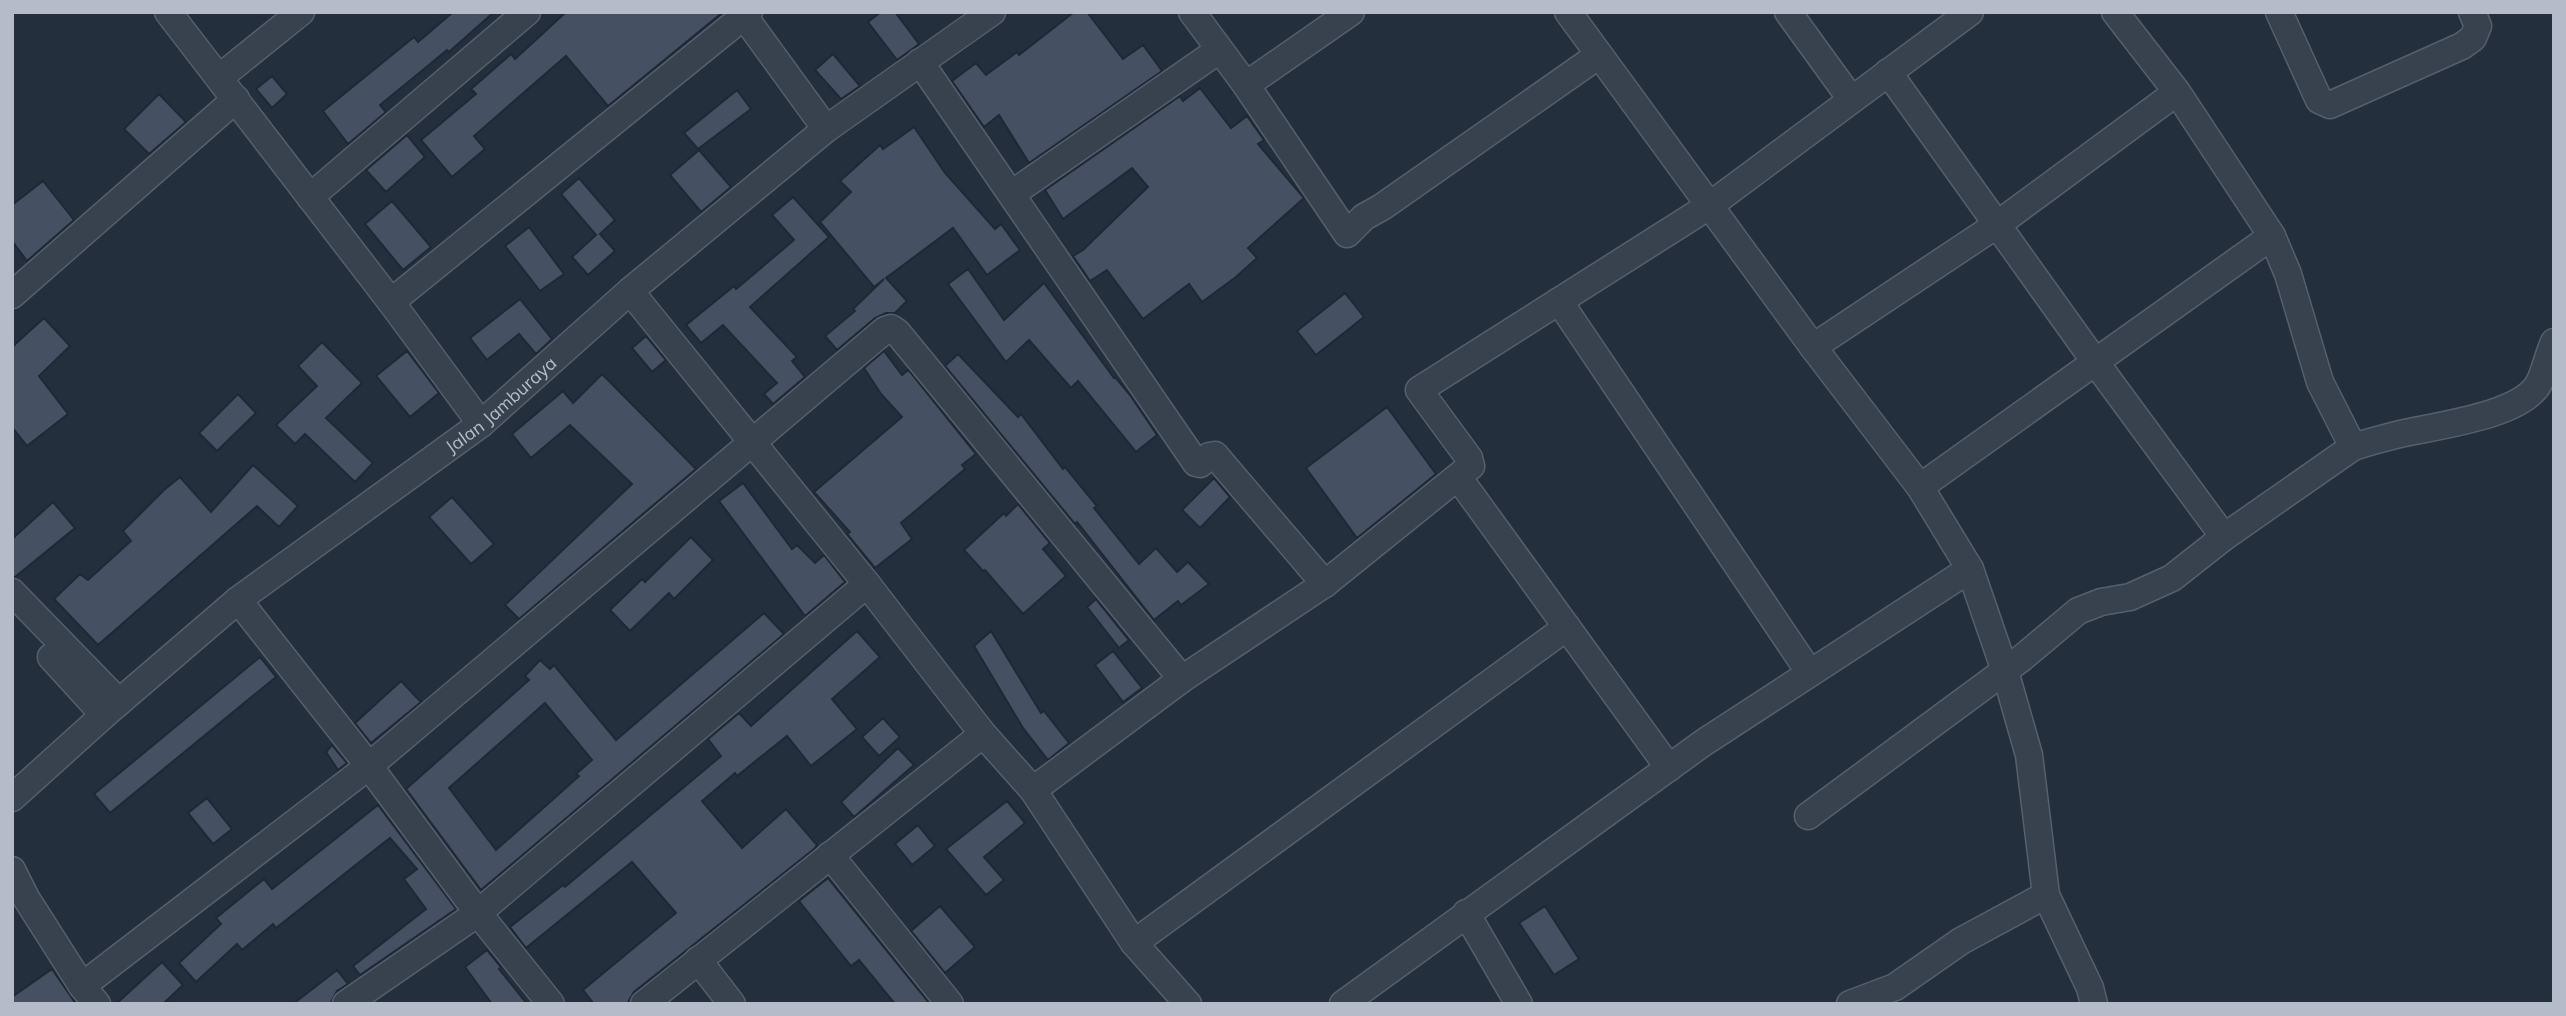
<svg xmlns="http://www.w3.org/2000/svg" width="2566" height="1016" viewBox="0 0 2566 1016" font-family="Mulish,sans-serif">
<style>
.building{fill:#455162;stroke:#1f2835;stroke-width:2;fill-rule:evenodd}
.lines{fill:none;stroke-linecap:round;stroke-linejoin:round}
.minor-casing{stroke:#565f6c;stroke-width:29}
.minor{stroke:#38414e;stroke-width:26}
.labels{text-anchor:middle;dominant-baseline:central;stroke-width:5;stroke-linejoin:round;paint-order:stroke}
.street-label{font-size:18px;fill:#b4bcc9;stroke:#1d2633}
</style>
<rect width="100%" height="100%" fill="#242f3e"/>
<path class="building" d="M453,12H494L449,52L447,50L380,105L386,112L348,144L323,111L414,37L418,42Z
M566,12H723L608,106L566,56L474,136L485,149L452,177L421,140L476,94L471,89L511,54L515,59Z
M881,12H895L919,44L897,60L868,22Z
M1074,12H1087L1123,59L1143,45L1162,71L1029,163L999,115L984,127L952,81L976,63L986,75L1017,52L1019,55Z
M833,54L860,86L841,99L815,70Z
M272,76L287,94L272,108L256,89Z
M1200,88L1231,128L1247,116L1264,140L1258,144L1304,198L1248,248L1257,258L1236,277L1202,302L1189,284L1143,319L1107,270L1090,281L1073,256L1083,250L1148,187L1132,168L1063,219L1045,190L1180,96L1183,101Z
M737,90L751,109L698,149L684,133Z
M159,94L186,122L149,154L124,129Z
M914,127L945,173L995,229L1001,224L1020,250L987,275L953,228L886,278L907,301L895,313H886L875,318L837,350L825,336L855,311L853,309L884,279L874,287L820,222L851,192L840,181L880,145L883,149Z
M407,135L425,157L386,192L366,170Z
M699,150L731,187L701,212L670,175Z
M579,178L615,220L600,234L615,251L588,275L572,257L596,235L561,194Z
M43,181L74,220L27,261L12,241V205Z
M793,197L829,237L750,307L797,357L792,361L805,377L773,404L764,394L777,383L723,325L701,343L686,325L734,286L736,289L794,240L772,215Z
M392,201L431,247L403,270L365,224Z
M529,227L564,274L540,291L505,246Z
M968,269L1004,320L1044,283L1114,378L1115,377L1130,395L1157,435L1136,452L1078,381L1071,388L1029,340L1006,362L948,284Z
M1345,293L1364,317L1316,355L1297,331Z
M520,299L552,339L536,354L519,334L487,360L470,338Z
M44,318L70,346L39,376L68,414L27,446L12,427V347Z
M646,336L666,360L652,372L632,348Z
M322,342L362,383L326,418L373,463L355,482L305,434L295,444L276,425L317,386L298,366Z
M407,351L439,393L410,417L376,376Z
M884,351L902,375L908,370L911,373L976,454L962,465L965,469L901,523L912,539L875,568L847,534L850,532L814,492L902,417L881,394L864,368Z
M958,354L1018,417L1021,414L1063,469L1065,467L1097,506L1094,508L1139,564L1156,548L1177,572L1188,562L1209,584L1181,605L1178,601L1154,620L1077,522L1075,524L945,366Z
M602,374L696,469L519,619L505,605L632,484L570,425L531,458L512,434L563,391L573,403Z
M238,394L256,413L217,451L199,433Z
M1387,407L1436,474L1357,538L1306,468Z
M253,465L298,506L279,527L257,506L98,645L54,599L80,574L88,580L131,541L123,531L164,490L180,477L211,512Z
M1214,478L1230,497L1200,528L1182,510Z
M743,483L792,549L797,545L815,563L824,555L845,582L805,616L719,501Z
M452,497L494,544L471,564L429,517Z
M53,502L75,528L15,577H12V539Z
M1018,504L1050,543L1043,549L1066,576L1023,614L985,570L983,571L964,550L1004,513L1006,516Z
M691,537L713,560L674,599L669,593L630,631L610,610L642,579L645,582Z
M1096,599L1129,640L1119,648L1087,607Z
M764,613L784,634L481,890L406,789L529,680L525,676L540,660L550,669L554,665L616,740ZM545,703L592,760L576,774L579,776L496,850L449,788Z
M857,631L880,657L832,699L857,729L811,766L787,736L737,776L735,773L702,801L742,848L786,809L817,845L814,849L634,992L627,1004H594L583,990L676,913L632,862L526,948L510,927L563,885L565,887L721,756L708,739L739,713L751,726Z
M991,631L1041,713L1044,711L1069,743L1048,760L1023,728L974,646Z
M1113,651L1142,688L1123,702L1095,665Z
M260,657L276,677L110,813L94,794Z
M401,681L421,702L371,743L355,723Z
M883,718L900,737L879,756L862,737Z
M332,745L347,763L338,770L326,752Z
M898,748L914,765L854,817L841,802Z
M207,798L232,829L213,844L188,813Z
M1007,801L1025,823L984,857L1004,880L986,895L946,849Z
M378,805L456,909L360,975L353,966L426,909L404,879L417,869L390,838L276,928L273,924L242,950L237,944L196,982L179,963L221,924L216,918L264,879L272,889Z
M918,825L935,846L912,865L895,844Z
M828,878L930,1004H895L859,960L851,966L799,901Z
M940,906L975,947L945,973L911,931Z
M1545,906L1579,959L1554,975L1519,923Z
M487,950L501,967L499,969L527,1004H492L465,967Z
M162,962L183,985L163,1004H116Z
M52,969L76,1004H12V997Z
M337,970L348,984L337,991L330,1004H293Z"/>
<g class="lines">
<g class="minor-casing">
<g id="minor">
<path d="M168,12L391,302L481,424"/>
<path d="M741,12L826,129"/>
<path d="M1192,12L1246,85L1347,234L1364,217L1382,207L1599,55"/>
<path d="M1568,12L1813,347L1920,487L1970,569L2005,671L2029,755L2046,895L2090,988L2094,1004"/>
<path d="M1788,12L1851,99"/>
<path d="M2279,12L2319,100L2330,105L2462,46L2473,38L2478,26L2472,12"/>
<path d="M920,62L1196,463L1200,464L1209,456L1215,455L1325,584"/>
<path d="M1888,72L2096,363L2224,537"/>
<path d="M219,78L301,12"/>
<path d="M1246,85L1351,12"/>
<path d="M1013,193L1219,50"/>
<path d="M310,197L527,12"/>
<path d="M630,291L867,584L983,734L1033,790L1134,943L1188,1004"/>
<path d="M12,295L236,99"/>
<path d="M1559,301L1810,673"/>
<path d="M391,302L749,12"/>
<path d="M1813,347L1998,224L2177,92"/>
<path d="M2353,447C2369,442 2384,438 2400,434C2434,426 2522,416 2539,383C2545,371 2548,355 2554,342"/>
<path d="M1458,477L1669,768"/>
<path d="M1920,487L2272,236"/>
<path d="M12,592L119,702"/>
<path d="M238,600L369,766L478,913L551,1004"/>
<path d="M51,657L104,715"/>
<path d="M1033,790L1182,679L1326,583L1471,466L1469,458L1419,390L1709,206L1970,12"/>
<path id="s1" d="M12,798L104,715L238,600L481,424L630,291L826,129L992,12"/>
<path d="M1808,816L2022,658L2078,611L2101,602L2130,597L2172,578L2224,537L2353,447L2320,382L2288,274L2272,236L2177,92L2115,12"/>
<path d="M830,855L950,1004"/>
<path d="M12,870L26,898L82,986"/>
<path d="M1466,913L1519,1004"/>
<path d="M1134,943L1567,627"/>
<path d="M698,960L732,1004"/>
<path d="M97,1004L82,986L369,766L885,330L891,328L897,332L1182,679"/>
<path d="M346,1004L478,913L867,584"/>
<path d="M644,1004L983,734"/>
<path d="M1343,1004L1703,743L1970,569"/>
<path d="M1850,1004L1895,987L1961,941L2046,895"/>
</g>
</g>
<use href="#minor" class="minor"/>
</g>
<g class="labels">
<g class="street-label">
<text stroke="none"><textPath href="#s1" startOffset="628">Jalan Jamburaya</textPath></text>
</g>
</g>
<rect width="2566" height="1016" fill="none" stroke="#b4bcc9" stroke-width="28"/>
</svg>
